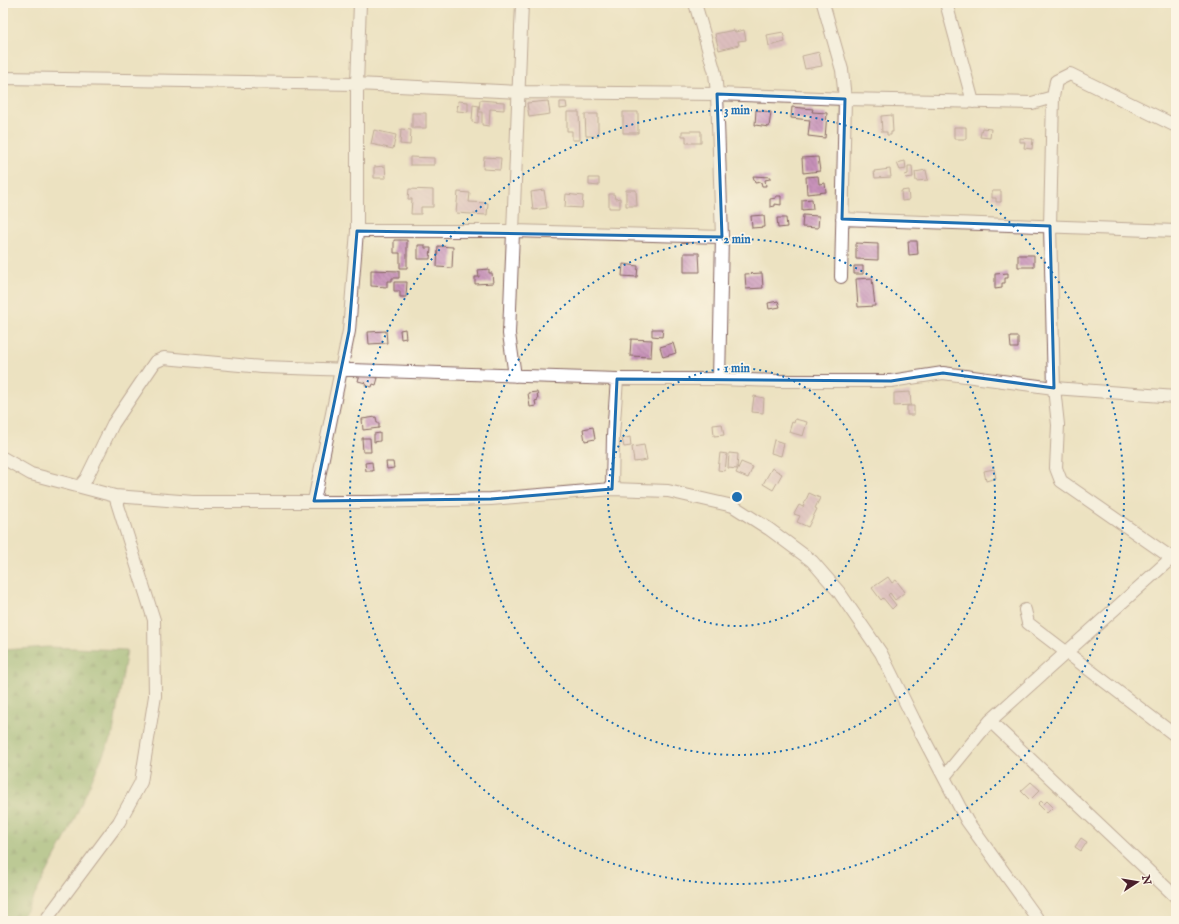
<svg xmlns="http://www.w3.org/2000/svg" width="1179" height="924" viewBox="0 0 1179 924" font-family="'IM FELL English',serif">
<style>
.forest{fill:url(#forest-firs);stroke:#656446}
.building{fill:url(#building-back-hatch)}
.lines{fill:none;stroke-linecap:round;stroke-linejoin:round}
.minor-casing{stroke:#836360;stroke-width:14}
.minor{stroke:#fff;stroke-width:12}
.marked{fill:none;stroke:#1f6fb2;stroke-width:3;stroke-linejoin:round}
.ring{fill:none;stroke:#1f6fb2;stroke-width:2;stroke-dasharray:2 4}
.centre{fill:#1f6fb2;stroke:#fcf5e5;stroke-width:2}
.ring-label{font-size:12px;text-anchor:middle;font-weight:bold;fill:#1f6fb2;stroke:#fcf5e5;stroke-width:3.5;stroke-linejoin:round;paint-order:stroke}
</style>
<defs>
<pattern id="forest-firs" width="22" height="20" patternUnits="userSpaceOnUse"><rect width="22" height="20" fill="#80aa60"/><path d="M5 1l3.5 6h-7zM16 11l3.5 6h-7z" fill="#6b8a4f"/></pattern>
<pattern id="building-back-hatch" width="6" height="6" patternUnits="userSpaceOnUse"><rect width="6" height="6" fill="#c792b9"/><path d="M-1 5l2 2M0 0l6 6M5-1l2 2" fill="none" stroke="#a47797"/></pattern>
</defs>
<rect width="100%" height="100%" fill="#fcf5e5"/>
<filter id="ink" filterUnits="userSpaceOnUse"><feTurbulence type="fractalNoise" baseFrequency=".025" numOctaves="2"/><feDisplacementMap in="SourceGraphic" scale="8" xChannelSelector="R" yChannelSelector="G"/><feConvolveMatrix kernelMatrix="1 2 1 2 8 2 1 2 1" color-interpolation-filters="sRGB"/></filter>
<filter id="wash" filterUnits="userSpaceOnUse"><feTurbulence type="fractalNoise" baseFrequency=".012" numOctaves="4" result="noise"/><feDisplacementMap in="SourceGraphic" scale="16" xChannelSelector="R" yChannelSelector="G"/><feGaussianBlur stdDeviation="0.9" result="paint"/><feColorMatrix in="noise" values="0 0 0 0 0 0 0 0 0 0 0 0 0 0 0 0 0 1.4 0 .05"/><feComposite in="paint" operator="in"/></filter>
<g filter="url(#wash)">
<rect width="100%" height="100%" fill="#ece2c1"/>
<path class="forest" d="M48,647L127,650L113,733L69,831L27,910L16,921H3V650Z"/>
<g id="blocks">
<path class="building" d="M734,30L735,32L744,30L746,40L738,41L739,45L719,50L715,34Z
M783,32L785,42L769,46L767,35Z
M819,52L822,66L805,69L802,56Z
M480,100L504,102V110L490,109L489,126L482,125V112H479Z
M458,101L468,102V112L457,111Z
M548,101L550,114L529,117L527,103Z
M560,102H566L567,108L560,109Z
M473,105L479,106L478,123L472,122Z
M792,107L813,109L812,112L827,113L825,138L808,136L810,120L791,118Z
M756,110L771,112L769,127L755,125Z
M567,112H579L580,140H572V131H567Z
M623,112H638V133H623Z
M412,113H426V128H412Z
M585,114H598V136H586Z
M892,115L893,132H891V135H887V132H882L881,116Z
M954,127H966V139H954Z
M982,128L991,129L990,138L980,137Z
M401,129L411,130L410,145L400,144Z
M374,130L396,135L393,149L371,144Z
M682,131H701V143H686V136H682Z
M1020,138L1033,139L1032,149L1024,148L1025,142H1020Z
M410,157L434,158V165H410Z
M484,157L501,158L500,170L483,169Z
M818,157L820,171L803,173L802,158Z
M905,161L906,169L900,170L897,163Z
M385,166L386,178H374V167Z
M908,166H912L913,177L906,178L905,175L908,174Z
M890,169L891,177L875,178L874,171Z
M926,170L928,180L916,181L915,172Z
M753,176L770,177V179L765,180L766,186H762L761,182L755,183Z
M818,176L819,184L825,183L826,192L807,194L806,177Z
M589,178H599V186L589,185Z
M409,189L433,190V207H421V214H411L412,199H408Z
M544,190L547,208L533,210L531,192Z
M626,190H636L637,206H626Z
M908,190L909,200L902,201L901,191Z
M992,191H1001V202H996V198H992Z
M458,192L470,193L469,202L488,203L487,215L456,213Z
M566,194L583,196L582,208L565,207Z
M609,194H614L615,199L620,198V208H609Z
M776,196H781V205L775,204V206L770,207V199L776,198Z
M812,199L813,209L802,210V200Z
M764,215L765,227L752,228L751,216Z
M803,215L819,216L818,228L802,227Z
M777,218H786L787,227L778,228Z
M394,240H407V268H400V253H394Z
M908,241H917L918,254L909,255Z
M856,243L878,244V260L856,259Z
M418,245H425V248H431L430,259H418Z
M438,246L453,247L452,268L437,267Z
M684,253H699L700,272H684Z
M1018,255H1034V267H1018Z
M623,264L638,266L637,277L622,276Z
M854,266H863V274H854Z
M489,269V273H492L493,283L475,284V277H479L478,270Z
M371,270L399,271V278H392V281H387V287L371,286Z
M762,273L763,288L746,289L745,274Z
M1008,273V278H1005V283H1002V288L995,289V274Z
M872,278L875,306L858,307L856,279Z
M394,282H407L406,297H400V291H394Z
M778,301L780,307L769,309L768,303Z
M405,329L406,338L401,339L400,330Z
M652,329H663L662,337L652,336Z
M386,331L387,343L369,344L368,332Z
M1010,337H1018V348H1011Z
M631,339L652,340L651,357L630,356Z
M673,343L676,353L663,357L660,347Z
M360,374L378,378L376,385L373,384L372,387L365,385L366,383L358,381Z
M537,392L538,400L535,401L536,406L530,407L528,393Z
M910,392L911,405L894,406V393Z
M754,396L764,398L763,413L752,412Z
M907,406H914V415H907Z
M376,417L377,423H379V428L363,430L362,419Z
M795,419L807,422L803,436L789,432L792,422L794,423Z
M722,424L724,435L714,436L713,425Z
M593,427L595,439L585,441L583,429Z
M380,433V441L374,442V434Z
M630,437L631,446L624,447L622,439Z
M362,438H370L371,452H363Z
M774,440L784,443L781,456L771,453Z
M644,445L647,460L634,462L632,447Z
M720,453L727,454L725,471L718,470Z
M729,453L738,454L737,469L728,468Z
M372,462L373,471H366L365,463Z
M386,462H393L394,468L387,469Z
M741,462L753,467L748,478L736,473Z
M772,468L782,474L773,490L763,484Z
M994,469L996,478L986,481L984,471Z
M809,493L820,498L815,508L817,509L808,527L797,522L800,516L794,514L799,505L803,507Z
M888,577L892,583L896,580L905,592L895,600L890,593L888,595L896,605L892,609L883,598L881,600L872,588Z
M1031,782L1040,790L1030,800L1021,791Z
M1041,801L1044,804L1047,801L1053,807L1047,813L1038,804Z
M1081,838L1087,842L1081,851L1075,847Z"/>
</g>
</g>
<g filter="url(#ink)">
<use href="#blocks" fill-opacity="0" stroke="#836360" stroke-width="1"/>
<g class="lines">
<g class="minor-casing">
<path id="minor" d="M695,3L715,73L717,94L722,237L719,379
M823,3L842,70L845,99L841,277
M946,3L973,102
M3,78L357,84L519,92L717,94L845,99L1032,103L1053,97
M1176,126L1070,74L1056,81L1053,97L1050,226L1054,388L1058,425L1056,468L1061,481L1176,561
M842,219L1176,231
M357,231H514L722,237
M515,376L509,334L522,3
M3,458L31,474L115,496L193,502H371L491,499L612,489L668,491L733,506L769,529L812,561L839,592L881,653L914,720L967,821L1039,921
M80,486L86,479L113,424L155,362L164,358L262,367L617,379H719L779,381H891L943,373L1054,388L1176,397
M612,489L613,436L617,379
M314,501L349,331L357,231V84L360,3
M1025,610L1028,623L1176,736
M990,721L1176,897
M944,777L990,721L1176,554
M45,921L119,822L141,782L155,696L154,620L115,496"/>
</g>
<use href="#minor" class="minor"/>
</g>
</g>
<path d="M0 0H1179V924H0ZM717,94L845,99L842,219L1050,226L1054,388L943,373L891,381L617,379L612,489L491,499L314,501L349,331L357,231L722,237Z" fill="#ece2c1" fill-opacity=".55" fill-rule="evenodd"/>
<path class="marked" d="M717,94L845,99L842,219L1050,226L1054,388L943,373L891,381L617,379L612,489L491,499L314,501L349,331L357,231L722,237Z"/>
<g class="ring">
<circle cx="737" cy="497" r="129"/>
<circle cx="737" cy="497" r="258"/>
<circle cx="737" cy="497" r="387"/>
</g>
<circle cx="737" cy="497" r="6" class="centre"/>
<g class="ring-label">
<text x="737" y="114">3 min</text>
<text x="737" y="243">2 min</text>
<text x="737" y="372">1 min</text>
</g>
<rect width="1179" height="924" fill="none" stroke="#fcf5e5" stroke-width="16"/>
<g transform="translate(1137 882) rotate(78)" stroke="#fcf5e5" stroke-width="3" paint-order="stroke">
<path d="M0-3L7 15L0 10L-7 15Z" fill="#4a1f2b"/>
<text y="-6" font-size="11" font-weight="bold" text-anchor="middle" fill="#4a1f2b">N</text>
</g>
</svg>
